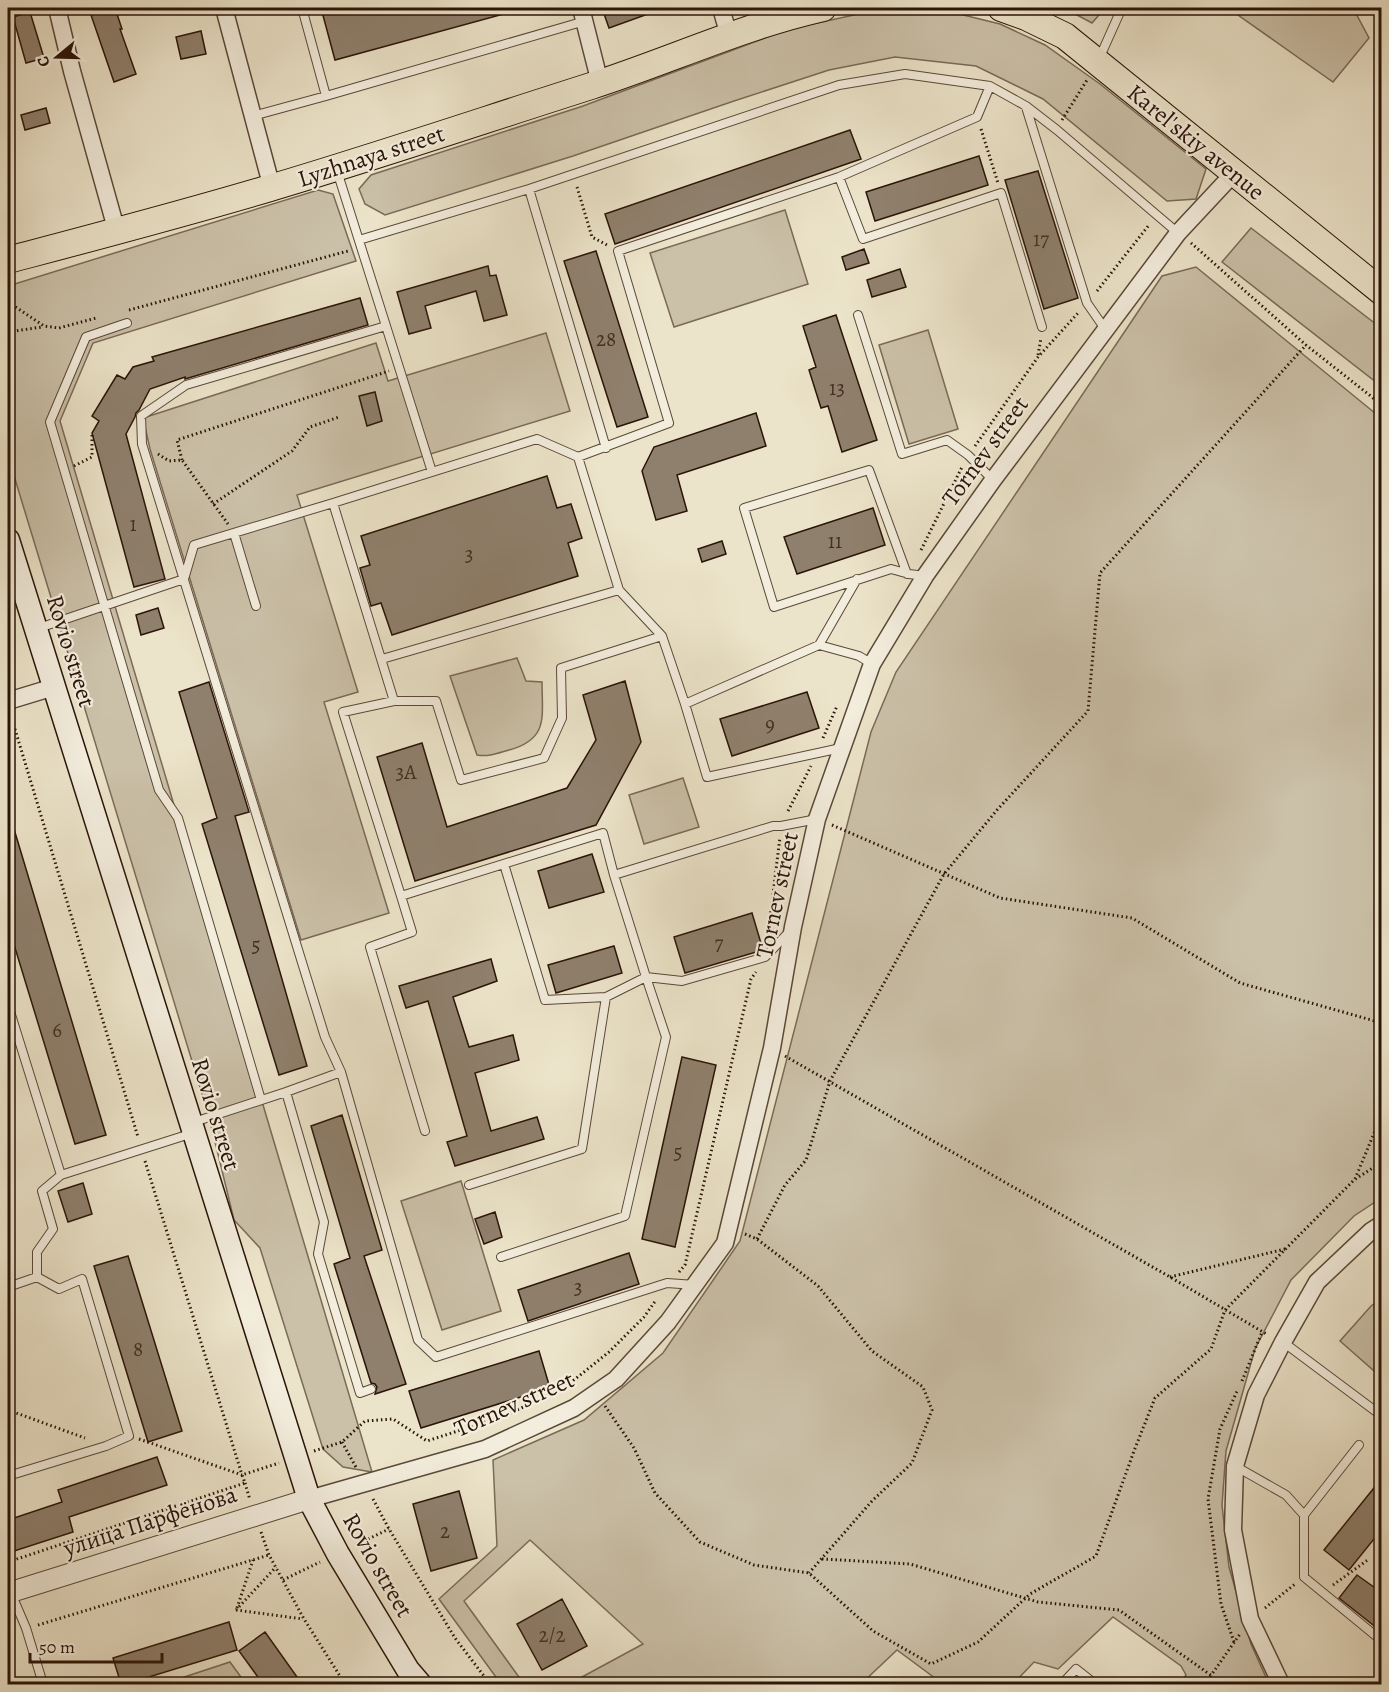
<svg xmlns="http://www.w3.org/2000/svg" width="1389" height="1692" viewBox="0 0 1389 1692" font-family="Alegreya,serif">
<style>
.green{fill:#cbc1a9;stroke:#7a6a58;stroke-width:1.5}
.building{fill:#8f806d;stroke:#2a1408;stroke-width:1.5}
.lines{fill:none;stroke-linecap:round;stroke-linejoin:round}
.service-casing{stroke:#5a4838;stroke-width:10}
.minor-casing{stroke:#5a4838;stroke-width:19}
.tertiary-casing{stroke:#5a4838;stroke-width:22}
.secondary-casing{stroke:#2a1408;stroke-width:25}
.primary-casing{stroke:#2a1408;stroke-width:28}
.path{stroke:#2a1408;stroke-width:3;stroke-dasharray:1.5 3;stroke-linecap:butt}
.service{stroke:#f3eddd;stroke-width:8}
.minor{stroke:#f3eddd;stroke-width:16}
.tertiary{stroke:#f3eddd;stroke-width:20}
.secondary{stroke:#f3eddd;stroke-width:22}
.primary{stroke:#ece4ca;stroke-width:26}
.labels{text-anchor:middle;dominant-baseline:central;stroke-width:4.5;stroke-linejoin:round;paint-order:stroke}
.number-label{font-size:21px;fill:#432f21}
.street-label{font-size:24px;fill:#2a1408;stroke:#f3eddd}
</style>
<rect width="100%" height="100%" fill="#ece4ca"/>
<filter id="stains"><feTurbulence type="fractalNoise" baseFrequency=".00333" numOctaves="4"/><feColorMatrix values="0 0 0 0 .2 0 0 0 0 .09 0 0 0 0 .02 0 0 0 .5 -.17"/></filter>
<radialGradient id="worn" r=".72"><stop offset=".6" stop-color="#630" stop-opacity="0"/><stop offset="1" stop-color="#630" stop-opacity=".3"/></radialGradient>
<path class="green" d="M1064,8H1105L1092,23Z
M1228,8H1353L1369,38L1333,82Z
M943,10L1000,24L1045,45L1100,84L1206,169L1196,199L1167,201L1043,99L976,66L895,57L829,70L734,101L573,156L385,215L365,204L359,189L371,175L583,106L789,29L868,12Z
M318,190L333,194L356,261L93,343L60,421L372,1472L343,1467L323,1449L260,1248L234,1220L209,1117L8,456V286Z
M785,210L808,284L674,327L650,253Z
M1251,228L1381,328V386L1222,262Z
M1196,267L1381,418V1198L1354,1216L1291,1280L1255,1349L1226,1451L1222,1505L1229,1567L1251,1644L1269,1684H1180L1186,1675L1181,1666L1113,1617L1058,1669L1034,1662L1013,1684H943L897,1650L861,1684H569L643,1644L530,1540L464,1601L524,1684H501L439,1599L497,1546L493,1460L584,1420L663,1353L740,1241L871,732L896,672L1162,276Z
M928,330L958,429L909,444L879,345Z
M546,333L570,411L297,495L358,692L324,702L389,913L301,940L150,449L143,418L376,343L388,381Z
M517,658L526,681L542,682C542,717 549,739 509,750C498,753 489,757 477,755L450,676Z
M683,778L699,827L644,844L629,795Z
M461,1181L501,1311L442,1330L401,1201Z
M1381,1299V1377L1340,1341L1371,1306Z
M230,1662L246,1684H163Z"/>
<path class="building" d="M115,8L122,29H120L136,74L114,82L91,15Z
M321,8H510L511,12L335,60Z
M602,8H662V9L609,28Z
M30,12L44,58L26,63L13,17Z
M201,31L206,54L181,59L176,37Z
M46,108L50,123L25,130L21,115Z
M850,130L861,159L615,244L605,214Z
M979,156L988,185L875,221L866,192Z
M1038,171L1078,298L1044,309L1005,180Z
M864,249L869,263L846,270L842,257Z
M596,251L648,417L617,427L564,261Z
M488,266L490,276L496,275L507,315L484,321L476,291L425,306L431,328L409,334L397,292Z
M900,269L906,287L872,297L867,280Z
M360,298L368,325L185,379V377L150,389L139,410L136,413L135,417L126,434L165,579L134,587L92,433L99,421L92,416L117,375L125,379L133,367L154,361L152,357Z
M836,315L877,440L842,452L828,406L821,408L809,370L816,367L803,326Z
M375,392L382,421L367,426L359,396Z
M756,413L766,446L677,475L687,511L656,520L642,471L654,447Z
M547,476L557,508L571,504L582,538L568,543L578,576L392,635L381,603L371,606L360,568L370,565L361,536Z
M873,508L885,545L797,574L784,537Z
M722,541L726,554L702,562L698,549Z
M158,608L164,628L141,635L136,615Z
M625,681L641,742L596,825L415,881L377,757L422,743L447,827L567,788L596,740L583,695Z
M209,682L249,812L235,816L307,1066L279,1075L202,824L217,818L179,692Z
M807,692L819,728L732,756L720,719Z
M8,819H11L106,1135L75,1144L8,925Z
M592,854L604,892L549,908L538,871Z
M752,913L763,950L685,973L674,937Z
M614,946L622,973L556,993L548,965Z
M491,959L497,981L453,997L469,1047L513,1035L519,1060L475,1073L491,1131L537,1117L544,1139L455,1166L447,1142L467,1136L428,1001L406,1008L399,986Z
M682,1057L716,1065L675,1247L642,1239Z
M342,1115L382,1250L364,1256L406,1384L375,1394L377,1387L375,1384L371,1383L334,1264L350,1258L311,1126Z
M83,1183L92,1214L68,1222L58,1191Z
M495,1212L502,1237L484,1244L475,1219Z
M629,1253L639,1284L528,1321L518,1290Z
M128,1256L182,1431L148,1442L94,1266Z
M539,1351L550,1388L421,1428L409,1391Z
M157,1457L167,1485L69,1517L73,1532L8,1553V1520L62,1502L58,1490Z
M1382,1478V1529L1349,1570L1324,1550Z
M459,1491L477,1558L431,1571L413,1504Z
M1357,1575L1382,1593V1632L1339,1598Z
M562,1599L587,1646L542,1670L517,1624Z
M229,1622L237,1650L126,1684H121L113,1658Z
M265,1632L302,1684H263L239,1651Z"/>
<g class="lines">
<g class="service-casing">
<path id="service" d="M302,8L326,96L585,21
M1099,59L1120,12L1124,8
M1026,107L1087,303L1105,329
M253,116L326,96
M337,171L386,326L186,385L141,416L142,444L325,1037L341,1072L418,1340L436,1357L667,1283L695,1285
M839,177L977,117L990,86
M529,189L606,448
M359,240L529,189L839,85L905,74L990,86L1026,106L1057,130L1178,233
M858,315L902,454L947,440L968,455L993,480
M127,323L86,337L50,422L159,790L178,818L261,1100
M386,326L432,472
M578,457L619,590L662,636L685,704L819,645L859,656L872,664
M333,503L394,701
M234,533L256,606
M907,574L869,470L744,508L774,607L891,569L909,574L925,576
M36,629L184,579L194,545L333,503L537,439L578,457L669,423L618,251L839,177L863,239L1001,193L1042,327
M662,636L561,668L562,718L544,758L461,780L436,701H394L343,712L401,896L603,833L614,875L646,977L682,981L765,957L790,931
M819,645L857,579
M382,659L619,590
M685,704L707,777L841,748
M614,875L773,826H781L817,819
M401,896L412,932L370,947L425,1131
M8,1005L61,1175L193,1133
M286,1092L341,1072
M191,1123L286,1092L324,1222L318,1254L360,1393L371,1389
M469,1185L582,1149L606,997
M501,1257L625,1216L666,1037L646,977L606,997L545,1000L504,864
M37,1277V1252L53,1229L42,1191L61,1175
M8,1287L37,1277L59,1289L82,1279L129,1436L106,1446L8,1476
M1283,1342L1382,1416
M1359,1445L1304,1515V1577L1382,1641
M1235,1466L1286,1495L1304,1515
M1380,1552L1382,1554
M11,1593L26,1628L43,1684
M1062,1684L1076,1669L1095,1684"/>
</g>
<g class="minor-casing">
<path id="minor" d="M57,8L72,71L117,232
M224,8L272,188
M581,8L600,83
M721,8L729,36
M8,701L54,687
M309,1499L485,1449L574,1408L616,1379L668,1322L725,1243L772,1048L793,927L817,819L872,664L925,576L993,480L1178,233L1234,173
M1281,1684L1250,1619L1233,1530L1235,1466L1256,1395L1283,1342L1317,1282L1371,1231L1382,1224"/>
</g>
<g class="tertiary-casing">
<path id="tertiary" d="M8,1593L309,1499"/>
</g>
<g class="secondary-casing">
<path id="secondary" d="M8,540L309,1499L338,1554L408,1670L420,1684"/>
</g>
<g class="primary-casing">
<path id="primary" d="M1001,8L1026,17L1065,36L1382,292
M8,260C95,237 183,214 270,188C378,156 484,120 591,86C669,61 743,26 823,8"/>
</g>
<path class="path" d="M1062,120L1087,80
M981,129L998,183
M577,187L592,237L607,245
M1191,243L1306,345L1382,405
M1097,291L1149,225
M8,302L44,326L59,328L96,318
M129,310L348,251
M8,332L42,327
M1038,355L1041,338
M975,446L1038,357L1079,312
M158,454L169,461L182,460L228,524
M182,460L177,440L389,371
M74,466L92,457V433
M213,504L292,451L310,427L339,417
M921,550L962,467
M11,716L138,1137
M823,738L837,706
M788,811L811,766
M832,825L1000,898L1132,918L1240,983L1382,1023
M768,935L780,837
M785,1056L1170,1277L1268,1335
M145,1161L242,1475
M1355,1179L1382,1114
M745,1234L757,1239L818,1286L872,1351L923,1387L932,1410L912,1463L872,1501L809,1573
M757,1239L785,1185L806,1160L830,1081L944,874L997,810L1088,711L1100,573L1306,345
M679,1272L685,1265L751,979L756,972
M1170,1277L1285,1249
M1242,1381L1262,1332
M605,1406L634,1448L655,1493L700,1542L754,1565L809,1573L873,1631L931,1664L978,1642L1030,1594L1096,1556L1134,1451L1155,1398L1211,1349L1225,1310L1354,1180L1382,1162
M8,1410L85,1438
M139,1439L242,1475
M342,1442L357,1469
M314,1451L342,1442L365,1421L393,1419L427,1441L504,1416L564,1388L609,1352L644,1317L656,1300
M245,1483L250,1500
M373,1499L389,1529L455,1638L490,1684
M261,1532L269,1555L304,1619L345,1684
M356,1545L389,1529
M822,1559L910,1564L1038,1602L1119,1610L1212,1676
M8,1562L245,1483L242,1475L279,1463
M283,1580L320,1562
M1333,1585L1369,1559
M237,1608L253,1560
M1265,1608L1295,1584
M236,1610L303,1619
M236,1610L276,1567
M38,1625L269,1555
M1234,1642L1221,1604L1208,1499L1220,1429L1238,1389
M1205,1684L1240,1634
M1375,1684L1377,1652"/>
<use href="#service" class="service"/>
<use href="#minor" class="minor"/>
<use href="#tertiary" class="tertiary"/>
<use href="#secondary" class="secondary"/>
<use href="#primary" class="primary"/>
</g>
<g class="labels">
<g class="number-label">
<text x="1041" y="239">17</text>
<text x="606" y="339">28</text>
<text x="837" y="388">13</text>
<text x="133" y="524">1</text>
<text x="835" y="541">11</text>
<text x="469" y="554">3</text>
<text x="770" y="724">9</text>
<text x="406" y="772">3А</text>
<text x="719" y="943">7</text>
<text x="256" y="945">5</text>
<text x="57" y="1030">6</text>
<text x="678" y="1152">5</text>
<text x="578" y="1287">3</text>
<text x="138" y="1349">8</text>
<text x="445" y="1531">2</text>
<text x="552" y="1635">2/2</text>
</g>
<g class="street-label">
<text transform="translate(1196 142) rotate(39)">Karel'skiy avenue</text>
<text transform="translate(371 156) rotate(-18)">Lyzhnaya street</text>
<text transform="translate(985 451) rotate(-54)">Tornev street</text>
<text transform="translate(71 651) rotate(73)">Rovio street</text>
<text transform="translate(777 895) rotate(-78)">Tornev street</text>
<text transform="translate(216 1114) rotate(73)">Rovio street</text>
<text transform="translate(514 1404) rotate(-24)">Tornev street</text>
<text transform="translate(150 1521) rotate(-18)">улица Парфёнова</text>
<text transform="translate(378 1565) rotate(60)">Rovio street</text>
</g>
</g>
<rect width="1389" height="1692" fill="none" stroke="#ece4ca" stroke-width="30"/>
<rect x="9" y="9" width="1371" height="1674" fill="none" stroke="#2a1408" stroke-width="3"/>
<rect x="15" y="15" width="1359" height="1662" fill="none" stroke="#2a1408" stroke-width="1.5"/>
<g transform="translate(57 57) rotate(251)" stroke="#f3eddd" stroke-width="4.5" paint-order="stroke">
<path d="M0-4.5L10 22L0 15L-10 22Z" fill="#2a1408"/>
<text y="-9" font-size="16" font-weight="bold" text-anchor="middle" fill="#2a1408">С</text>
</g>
<path d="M30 1653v9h132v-9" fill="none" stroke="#2a1408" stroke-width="3"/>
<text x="39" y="1653" font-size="18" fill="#2a1408" stroke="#f3eddd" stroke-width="4.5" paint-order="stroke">50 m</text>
<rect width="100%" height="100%" filter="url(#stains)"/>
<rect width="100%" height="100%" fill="url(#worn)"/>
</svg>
